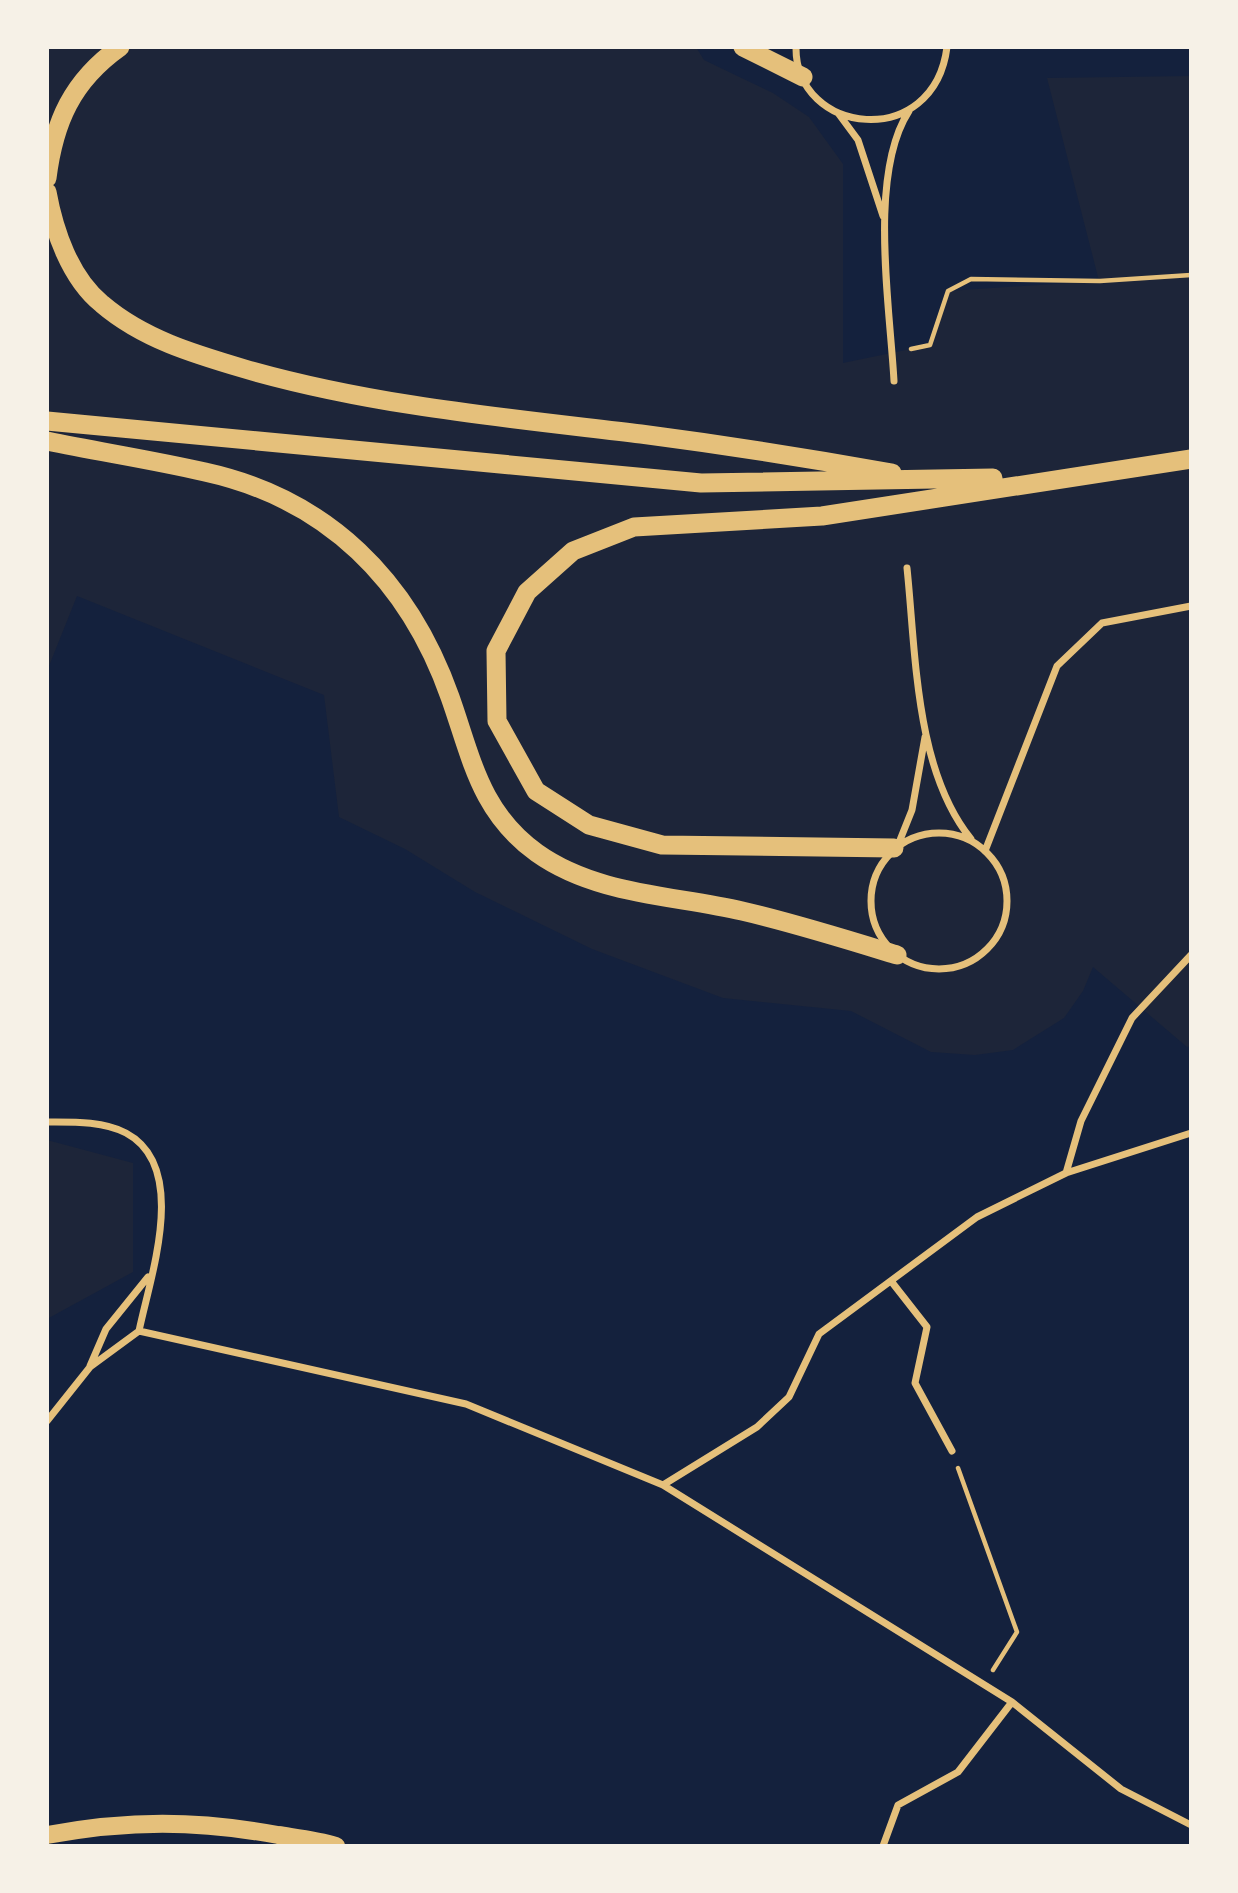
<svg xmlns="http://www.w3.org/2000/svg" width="1238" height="1893" viewBox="0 0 1238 1893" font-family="Ubuntu,sans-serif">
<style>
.green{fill:#1d2539}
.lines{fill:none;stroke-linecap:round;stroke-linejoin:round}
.path{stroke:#e5c07b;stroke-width:4.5}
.minor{stroke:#e5c07b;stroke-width:7}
.primary{stroke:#e5c07b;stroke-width:18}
.trunk{stroke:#e5c07b;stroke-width:19}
</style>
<rect width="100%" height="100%" fill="#14213d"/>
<path class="green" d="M47,47H696L704,60L773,93L809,117L843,164V363L930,345L948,291L1099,281L1047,78L1191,76V1046L1187,1047L1093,967L1083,991L1064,1018L1013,1050L975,1055L931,1052L851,1011L723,998L592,949L475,892L405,849L339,817L324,695L77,596L47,671Z
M47,1140L133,1163V1272L47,1319Z"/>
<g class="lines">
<path class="path" d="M911,349L930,345L948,291L971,279L1100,281L1191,275
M958,1468L1017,1632L993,1670"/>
<path class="minor" d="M796,47C795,136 934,151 947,47
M838,113L858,140L883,216
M894,381C890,307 868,174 909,111
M907,568C916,654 915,770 971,839
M871 901a68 68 0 1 1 136 0a68 68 0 1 1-136 0Z
M898,845L912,810L925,737
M985,851L1057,666L1102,623L1191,606
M47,1122C73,1122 103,1121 126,1133C190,1167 150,1277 139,1331L90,1367L47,1421
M1066,1173L1081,1121L1132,1018L1191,955
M891,1281L927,1327L915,1383L952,1451
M139,1331L466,1404L663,1485L1012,1702L1121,1789L1191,1825
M90,1366L106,1329L148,1277
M663,1485L757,1427L789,1397L819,1334L977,1217L1066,1173L1191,1133
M883,1846L898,1805L958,1772L1012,1702"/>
<path class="primary" d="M47,1835C129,1820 196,1820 278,1835C297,1838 317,1840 336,1846"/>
<path class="trunk" d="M743,47L803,77
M47,178C54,122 72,81 120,47
M47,192C54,231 70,278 102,304C143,339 194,354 245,369C374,406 508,418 641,434C725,445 808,458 892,473
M47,421L701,483L993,478
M47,441C100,452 153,460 205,472C328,499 409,581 450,697C472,759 480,812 537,853C596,895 673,895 742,911C794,923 845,939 897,955
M894,848L662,845L589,825L536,791L497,721L496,651L527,592L573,551L634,527L822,516L1191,459"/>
</g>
<rect width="1238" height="1893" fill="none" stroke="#f6f1e7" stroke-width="98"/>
</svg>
